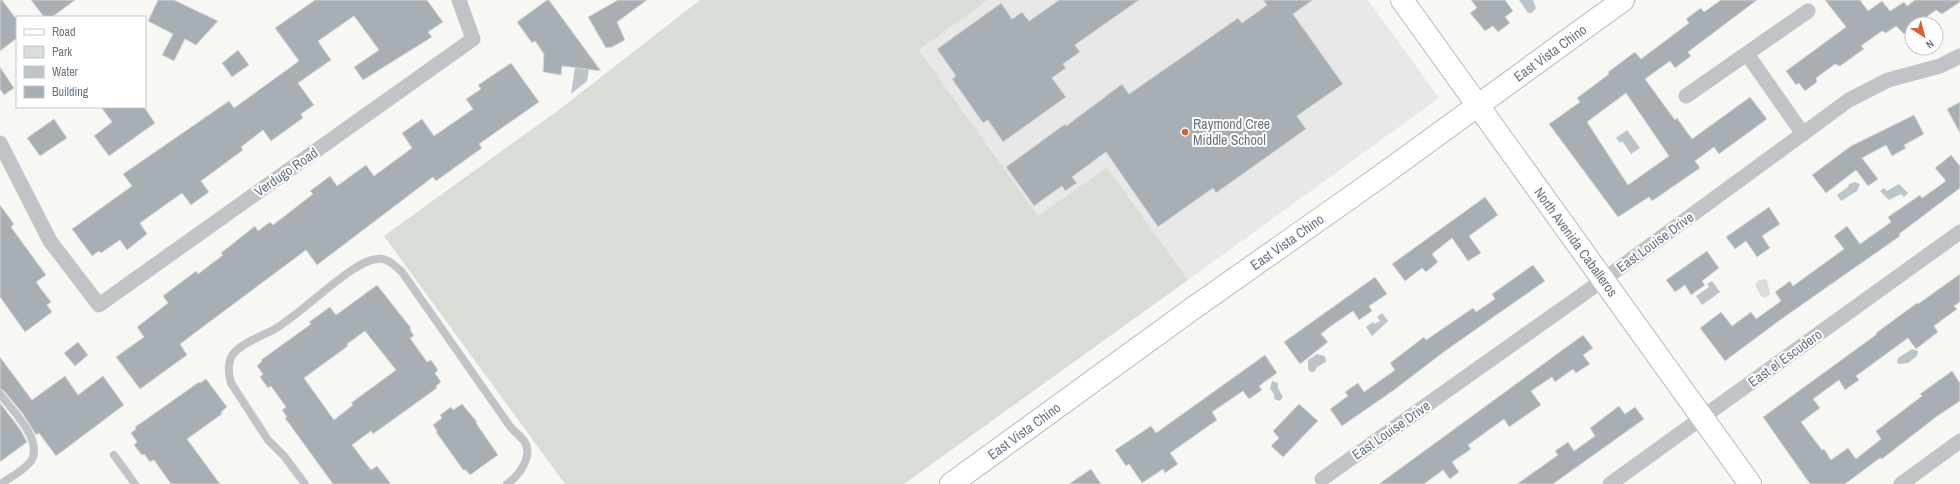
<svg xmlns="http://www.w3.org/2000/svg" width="1960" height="484" viewBox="0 0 1960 484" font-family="'Archivo Narrow',sans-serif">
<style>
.built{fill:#e7e8e7}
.green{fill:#d8ddd5}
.water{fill:#bac4c9}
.building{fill:#a7afb4;stroke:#d8d8d6;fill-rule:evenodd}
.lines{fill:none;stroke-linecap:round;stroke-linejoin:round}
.secondary-casing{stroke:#b5b9bd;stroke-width:24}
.primary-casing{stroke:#b5b9bd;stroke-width:24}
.lane{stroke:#c0c4c7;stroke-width:8}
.street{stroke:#c0c4c7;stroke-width:15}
.secondary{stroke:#fff;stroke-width:22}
.primary{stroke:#fff;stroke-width:22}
.poi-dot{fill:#da5f31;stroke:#fff;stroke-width:1.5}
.labels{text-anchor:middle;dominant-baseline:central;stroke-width:4;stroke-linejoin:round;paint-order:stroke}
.street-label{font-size:14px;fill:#677683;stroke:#fff}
.poi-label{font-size:14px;fill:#677683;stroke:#fff;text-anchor:start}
</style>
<rect width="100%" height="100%" fill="#f7f7f4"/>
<path class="built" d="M988,0H1368L1439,98L1188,280L1107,167L1038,216L919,50Z"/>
<path class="green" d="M700,0H988L919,50L1038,216L1107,167L1188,280L904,484H565L384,236L560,109Z
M1764,279L1767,280L1770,294L1765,298L1761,296L1755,285L1759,280Z"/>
<path class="water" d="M1519,0H1533L1536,8L1532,13H1528Z
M575,67L589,69L587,81L571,94Z
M1627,130L1640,148L1631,154L1622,141L1620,143L1616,138Z
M1855,182L1860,184L1857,191L1841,201L1837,195L1848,187L1849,184Z
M1899,184L1908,193L1904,197L1901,194L1889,200L1880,191L1884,188L1887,191Z
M1712,281L1720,292L1702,305L1696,296L1709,287L1707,284Z
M1382,313L1388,321L1372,336L1366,327L1373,322L1375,324L1380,321L1377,317Z
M1912,349L1918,351L1917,356L1908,363L1899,364L1897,362L1898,358Z
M1317,354L1325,356L1326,362L1317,367L1314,372H1310L1308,368V360Z
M1272,381L1278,383V388L1283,397L1280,401L1274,399V394L1270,389Z"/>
<path class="building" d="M0,0H2L17,20V38L0,51Z
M31,0H75L52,17H44Z
M158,0H174L218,21L196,45L185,39L174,61L162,55L173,34L148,21Z
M315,0H427L443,22L428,32L432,37L363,80L354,67L379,50L354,16L318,41L331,60L298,83L314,105L301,114L303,118L271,141L263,130L241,147L243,150L201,181L209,192L191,205L182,193L140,223L147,234L127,250L120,240L101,253L99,251L92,256L72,229L132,186L123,174L229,101L234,108L299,61L275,28Z
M547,0H549L601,71L562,66L561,75L543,72L544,54L535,41L532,43L517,22Z
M618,0H647L617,22L625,40L612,47L606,48L588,17Z
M1059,0H1139L1075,45L1080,52L1063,64L1066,68L1052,78L1066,97L1003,142L988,120L983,123L952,79L956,76L937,49L1001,3L1012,19L1022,12L1029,21Z
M1263,0H1313L1293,14L1343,84L1297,116L1306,129L1216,193L1213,188L1158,227L1106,152L1072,177L1077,183L1065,191L1062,186L1034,206L1006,167L1065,124L1066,126L1122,84L1129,94L1238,18L1242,23L1267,5Z
M1471,0H1505L1513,11L1505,17L1510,23L1498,32L1493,26L1485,31L1470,13L1477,8Z
M1721,0H1757L1688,52L1691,56L1675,68L1670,61L1645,79L1675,120L1677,118L1692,139L1750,97L1767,119L1719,154L1714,147L1695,161L1700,168L1652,201L1649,197L1618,217L1549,124L1580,102L1577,98L1609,74L1608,72L1635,52L1641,59L1689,23L1686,19L1701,8L1704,12ZM1626,93L1669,156L1628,185L1587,122Z
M1825,0H1860L1868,11L1882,1L1890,11L1904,2L1907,6L1915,0H1960V2L1942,14L1936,10L1917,24H1912V30L1904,34L1896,26L1886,33L1882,31L1861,46L1864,49L1840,66L1835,64L1816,78L1817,82L1805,91L1799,83L1796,85L1786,71L1846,27Z
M238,50L249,65L232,77L222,63Z
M511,63L539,102L479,144L482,148L436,181L433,177L317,265L306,250L180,344L187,355L140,389L116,357L144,337L137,327L168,303L163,296L196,271L198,274L223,255L221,253L255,226L258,231L270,222L273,225L313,194L310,191L330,176L337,186L366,165L374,176L412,148L402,133L422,119L434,136L473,109L466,99L481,89L478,85Z
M0,67L14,88L4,95L0,89Z
M1960,102V133L1947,109Z
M101,107H144L155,123L109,156L94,136L112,122Z
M1914,115L1924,134L1904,145L1906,148L1892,156L1886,145L1862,158L1878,179L1868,186L1856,170L1826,193L1812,175L1851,146Z
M54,119L67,138L40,156L27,138Z
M1951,155L1960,166V188L1899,234L1900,236L1780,320L1725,361L1700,328L1721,312L1732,326L1751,312L1756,319L1781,301L1775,292L1790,281L1793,286L1844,249L1834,236L1847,226L1860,244L1891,222L1888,217L1920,195L1922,198L1946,181L1935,168Z
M1485,197L1498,215L1469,236L1481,253L1468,261L1452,238L1432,254L1438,262L1426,272L1422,268L1405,281L1392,264Z
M0,205L14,224L11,227L46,275L36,282L51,302L47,305L52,312L25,332L0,297Z
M1769,207L1780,224L1762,236L1770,248L1757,257L1746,241L1735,249L1726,237Z
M1707,251L1719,268L1702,281L1705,285L1691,295L1685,285L1675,292L1666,280Z
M1533,265L1545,281L1445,351L1394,390L1342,426L1330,409L1348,396L1345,392L1358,383L1364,392L1395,370L1390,363L1424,337L1426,340L1473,308L1476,312L1495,299L1492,294Z
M1960,274V302L1954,306L1957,309L1934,326L1938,332L1916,349L1908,338L1856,376L1859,380L1845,390L1839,380L1813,399L1820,408L1801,422L1822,450L1824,449L1831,460L1848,448L1856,459L1881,439L1876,431L1922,396L1920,394L1952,371L1960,383V401L1936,417L1882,459L1880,458L1845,484H1810L1763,417L1877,334L1876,333L1917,303L1918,304Z
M1375,277L1387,294L1369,306L1372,311L1359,320L1353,311L1331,326L1321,334L1328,342L1300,364L1284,342Z
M377,285L411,328L410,329L414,336L410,338L427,362L431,360L438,370L435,373L441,382L436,386L437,388L373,434L371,431L352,445L371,470L377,466L391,484H333L285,418L287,417L282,410L286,407L271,386L268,388L260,377L263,374L257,366L262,361L261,360L311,324L309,322L330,307L336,315ZM365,331L396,370L351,403L353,405L334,420L304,378L348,346L347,344Z
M1583,335L1593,348L1583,355L1590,364L1576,373L1573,369L1555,382L1552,377L1531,391L1541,405L1509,427L1504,419L1468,445L1471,449L1452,462L1459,472L1450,479L1443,470L1424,484H1379Z
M78,342L88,355L75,366L64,353Z
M1265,355L1277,373L1259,386L1262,390L1249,399L1243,391L1212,412L1217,420L1170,453L1178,464L1165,473L1163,469L1142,483L1129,464L1126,466L1115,450L1151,426L1156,433Z
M0,357L32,400L65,376L78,395L103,376L124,405L56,456L39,433L36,435L23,414L4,391L0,389Z
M206,379L227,407L221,412L222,414L187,439L220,484H171L154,460L150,462L144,454L142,455L134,445L137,442L131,433L136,429L135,427L148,418L199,382L200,383Z
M0,403L20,429L27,442L0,462Z
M462,404L477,422L476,423L498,455L470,475L465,469L464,471L436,432L437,431L433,425L442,418L440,415L451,407L453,410Z
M1299,404L1318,421L1283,457L1271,446L1279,438L1273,431Z
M1619,406L1625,414L1635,407L1644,419L1553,484H1517L1558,455L1555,451L1568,442L1574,451L1595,436L1590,428Z
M1091,469L1101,484H1069Z"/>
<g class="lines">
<g class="secondary-casing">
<path id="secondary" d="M1402,0L1750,484"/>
</g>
<g class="primary-casing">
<path id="primary" d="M951,484L1192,309L1378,178L1623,0"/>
</g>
<path class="lane" d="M0,394C12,410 44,441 31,461C24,471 10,477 1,484
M114,455L135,484
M305,484L284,456L268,440L231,383C228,373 227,363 233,354C240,344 264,335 275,329C302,312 325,288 352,270C360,265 367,260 377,259C387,257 395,266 402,272L509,425C513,431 520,435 524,441C534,455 519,476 507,484"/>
<path class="street" d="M1747,54L1803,134
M1686,96L1808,11
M0,143L50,241L99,305L473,39L459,0
M1322,479L1603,280L1849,100L1888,80L1940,66L1960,56
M1610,484L1960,232
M1901,484L1960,441"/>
<use href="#secondary" class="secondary"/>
<use href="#primary" class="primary"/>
</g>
<circle class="poi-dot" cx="1185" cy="132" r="4"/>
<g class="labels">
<g class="street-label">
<text transform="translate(1550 53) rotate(-36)">East Vista Chino</text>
<text transform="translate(286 172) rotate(-35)">Verdugo Road</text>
<text transform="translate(1287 242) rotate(-35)">East Vista Chino</text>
<text transform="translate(1576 242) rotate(54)">North Avenida Caballeros</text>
<text transform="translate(1655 242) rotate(-36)">East Louise Drive</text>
<text transform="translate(1785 358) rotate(-36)">East el Escudero</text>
<text transform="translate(1391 430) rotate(-35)">East Louise Drive</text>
<text transform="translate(1024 431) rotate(-36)">East Vista Chino</text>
</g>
<g class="poi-label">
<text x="1193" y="124">Raymond Cree<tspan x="1193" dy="16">Middle School</tspan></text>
</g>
</g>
<rect x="16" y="16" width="130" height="92" fill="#ffffff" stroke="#c2c8cd"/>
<rect x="24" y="29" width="20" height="6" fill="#ffffff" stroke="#c2c8cd"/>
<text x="52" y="36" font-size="12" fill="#677683">Road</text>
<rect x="24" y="46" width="20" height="12" fill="#d8ddd5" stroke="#c2c8cd"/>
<text x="52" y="56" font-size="12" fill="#677683">Park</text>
<rect x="24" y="66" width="20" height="12" fill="#bac4c9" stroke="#c2c8cd"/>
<text x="52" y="76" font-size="12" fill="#677683">Water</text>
<rect x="24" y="86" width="20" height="12" fill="#a7afb4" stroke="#c2c8cd"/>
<text x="52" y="96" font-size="12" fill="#677683">Building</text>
<g transform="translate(1924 36) rotate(144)"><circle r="19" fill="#ffffff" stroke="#c2c8cd"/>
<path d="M0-3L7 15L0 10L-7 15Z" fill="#da5f31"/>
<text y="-6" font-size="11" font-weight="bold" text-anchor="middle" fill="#677683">N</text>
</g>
</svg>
